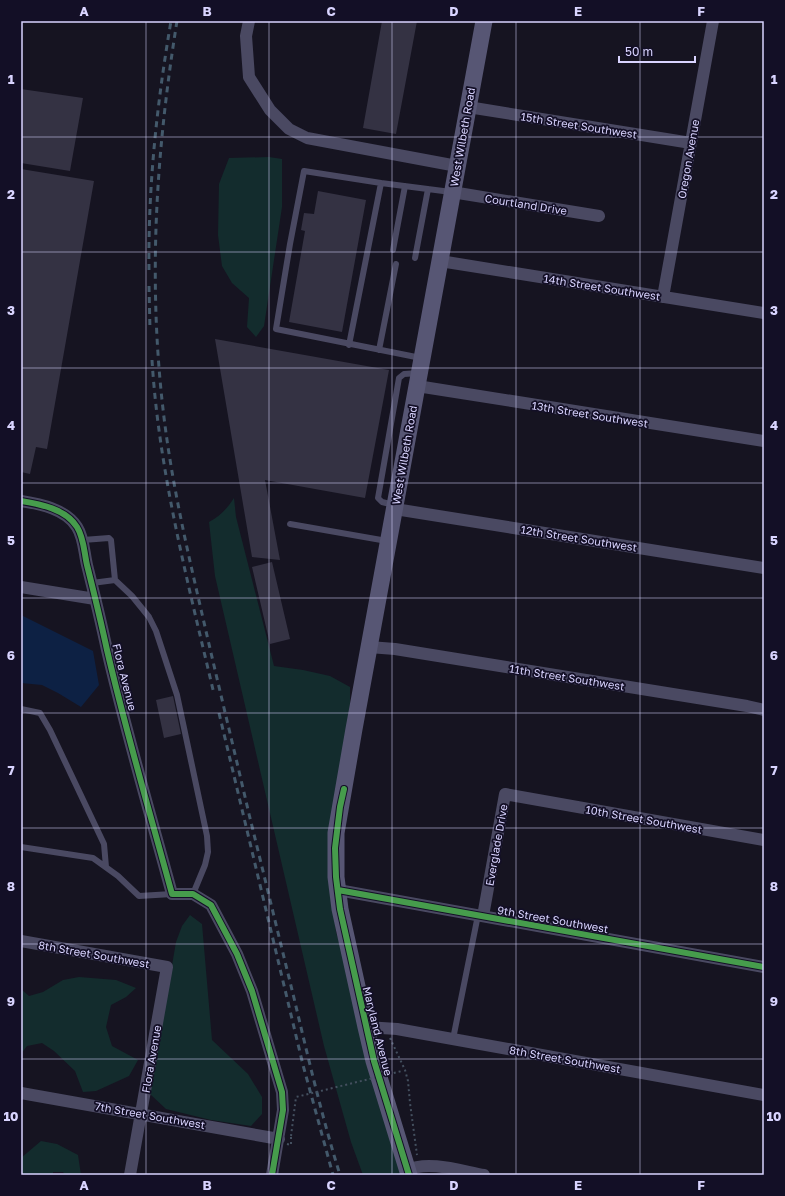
<svg xmlns="http://www.w3.org/2000/svg" width="785" height="1196" viewBox="0 0 785 1196" font-family="'Golos Text',sans-serif">
<style>
.green{fill:#132c2d}
.water{fill:#0d2144}
.building{fill:#343243}
.lines{fill:none;stroke-linecap:round;stroke-linejoin:round}
.path{stroke:#44505f;stroke-width:2;stroke-dasharray:2 3;stroke-linecap:butt}
.lane{stroke:#4a4962;stroke-width:6}
.street{stroke:#4a4962;stroke-width:12}
.secondary{stroke:#575674;stroke-width:17}
.rail{stroke:#43596b;stroke-width:3;stroke-dasharray:6 5;stroke-linecap:butt}
.path-bridge{stroke:#44505f;stroke-width:2;stroke-dasharray:2 3;stroke-linecap:butt}
.cycleway-casing{stroke:#130f26;stroke-width:8}
.cycleway{stroke:#469c4c;stroke-width:6}
.grid{fill:none;stroke:#d9d4ff;stroke-width:1;stroke-opacity:0.55}
.labels{text-anchor:middle;dominant-baseline:central;stroke-width:3.5;stroke-linejoin:round;paint-order:stroke}
.street-label{font-size:11px;fill:#d9d4ff;stroke:#130f26}
.neatline{fill:none;stroke:#d9d4ff;stroke-width:1.5}
.grid-label{font-size:13px;text-anchor:middle;font-weight:bold;fill:#d9d4ff}
</style>
<rect width="100%" height="100%" fill="#161421"/>
<path class="green" d="M269,157L282,159V207L264,326L256,337L247,327L249,298L232,283L222,266L218,235L219,184L229,158Z
M234,498L236,517L274,666L303,670L330,676L350,687V704L331,883L336,932L348,971L403,1175H363L351,1142L324,1046L215,576L209,522C220,516 227,509 234,498Z
M190,915L202,924L212,1040L248,1074L262,1097V1114L251,1126L211,1120L166,1109L150,1094L176,942L182,926Z
M79,977L116,980L136,988L126,997L111,1005L106,1027L112,1046L138,1060L129,1076L96,1091L83,1092L75,1071L54,1051L42,1043L27,1046L21,1054V989L29,996L43,992L63,980Z
M41,1141L57,1144L78,1155L81,1175H65L63,1172H53V1175H21V1158Z"/>
<path class="water" d="M21,615L93,651L99,685L81,707L58,693L42,685L21,683Z"/>
<path class="building" d="M382,21H417L396,134L363,128Z
M21,89L83,98L70,171L21,163Z
M21,169L94,181L47,449L36,447L30,474L21,472Z
M318,191L366,200L342,332L289,322L305,231L301,230L304,213L314,214Z
M215,339L389,370L365,498L265,480L280,560L252,557Z
M272,562L290,639L270,644L252,567Z
M173,696L181,734L164,738L156,700Z"/>
<g class="lines">
<path class="path" d="M390,1038L405,1070L408,1081L410,1103L417,1155
M287,1144L291,1145V1136"/>
<path class="lane" d="M393,250L405,186
M415,258L428,189
M349,345L381,183
M379,350L396,264
M421,358L276,329L290,244L304,171L381,183L451,192
M394,505L382,502L378,498L399,378L404,374L419,373
M290,524L387,541
M83,540L109,538L111,540L115,580L92,583
M115,580L132,596L149,617L156,631L177,695L207,836L208,852L205,865L193,894
M21,709L40,713L50,730L104,844L106,867
M21,847L93,858L118,876L139,896L172,894
M453,1039L478,915"/>
<path class="street" d="M249,21L246,36L249,77L270,110L289,129L307,138L457,166
M468,107L691,143
M452,192L599,216
M440,261L764,313
M663,297L713,21
M417,386L764,441
M21,501C40,504 66,509 77,527C84,538 84,552 87,565C94,593 101,622 107,650C126,732 150,813 172,894H193L211,905L237,954L252,991L282,1092L283,1110L272,1175
M395,509L764,568
M21,587L95,599
M369,647L395,649L747,706L764,710
M338,890L764,967
M483,916L505,794L764,840
M21,941L167,967L130,1175
M366,1027L397,1029L764,1095
M21,1093L279,1139
M407,1170C429,1160 461,1171 484,1175"/>
<path class="secondary" d="M409,1175L374,1061L366,1027L340,909L336,877V833L354,729L484,21"/>
<path class="rail" d="M177,21C156,152 148,278 163,409C171,480 187,549 203,618C218,684 234,749 249,814C264,875 279,937 294,998C308,1057 322,1117 340,1175
M149,270C148,186 157,103 171,21
M149,286L150,330
M152,360C159,473 188,583 214,694
M219,713L303,1065L333,1175"/>
<path class="path-bridge" d="M291,1136L296,1097L402,1071"/>
<g class="cycleway-casing">
<path id="cycleway" d="M21,501C40,504 66,509 77,527C84,538 84,552 87,565C94,593 101,622 107,650C126,732 150,813 172,894H193L211,905L237,954L252,991L282,1092L283,1110L272,1175
M344,789L340,807L335,848L336,877L340,909L374,1061L409,1175
M338,890L764,967"/>
</g>
<use href="#cycleway" class="cycleway"/>
</g>
<path class="grid" d="M146,21V1175M269,21V1175M392,21V1175M516,21V1175M640,21V1175M21,137H764M21,252H764M21,368H764M21,483H764M21,598H764M21,713H764M21,828H764M21,944H764M21,1059H764"/>
<g class="labels">
<g class="street-label">
<text transform="translate(579 125) rotate(9)">15th Street Southwest</text>
<text transform="translate(462 137) rotate(-80)">West Wilbeth Road</text>
<text transform="translate(688 159) rotate(-80)">Oregon Avenue</text>
<text transform="translate(526 204) rotate(9)">Courtland Drive</text>
<text transform="translate(602 287) rotate(9)">14th Street Southwest</text>
<text transform="translate(590 414) rotate(9)">13th Street Southwest</text>
<text transform="translate(404 455) rotate(-80)">West Wilbeth Road</text>
<text transform="translate(579 538) rotate(9)">12th Street Southwest</text>
<text transform="translate(125 677) rotate(76)">Flora Avenue</text>
<text transform="translate(567 677) rotate(9)">11th Street Southwest</text>
<text transform="translate(644 819) rotate(10)">10th Street Southwest</text>
<text transform="translate(496 845) rotate(-80)">Everglade Drive</text>
<text transform="translate(553 919) rotate(10)">9th Street Southwest</text>
<text transform="translate(94 954) rotate(10)">8th Street Southwest</text>
<text transform="translate(378 1031) rotate(76)">Maryland Avenue</text>
<text transform="translate(151 1059) rotate(-80)">Flora Avenue</text>
<text transform="translate(565 1059) rotate(10)">8th Street Southwest</text>
<text transform="translate(150 1115) rotate(10)">7th Street Southwest</text>
</g>
</g>
<rect width="785" height="1196" fill="none" stroke="#130f26" stroke-width="44"/>
<path d="M619 56v6h76v-6" fill="none" stroke="#d9d4ff" stroke-width="2"/>
<text x="625" y="56" font-size="12" fill="#d9d4ff" stroke="#130f26" stroke-width="3" paint-order="stroke">50 m</text>
<rect x="22" y="22" width="741" height="1152" class="neatline"/>
<g class="grid-label">
<text x="84" y="16">A</text>
<text x="207" y="16">B</text>
<text x="331" y="16">C</text>
<text x="454" y="16">D</text>
<text x="578" y="16">E</text>
<text x="701" y="16">F</text>
<text x="11" y="84">1</text>
<text x="774" y="84">1</text>
<text x="11" y="199">2</text>
<text x="774" y="199">2</text>
<text x="11" y="315">3</text>
<text x="774" y="315">3</text>
<text x="11" y="430">4</text>
<text x="774" y="430">4</text>
<text x="11" y="545">5</text>
<text x="774" y="545">5</text>
<text x="11" y="660">6</text>
<text x="774" y="660">6</text>
<text x="11" y="775">7</text>
<text x="774" y="775">7</text>
<text x="11" y="891">8</text>
<text x="774" y="891">8</text>
<text x="11" y="1006">9</text>
<text x="774" y="1006">9</text>
<text x="11" y="1121">10</text>
<text x="774" y="1121">10</text>
<text x="84" y="1190">A</text>
<text x="207" y="1190">B</text>
<text x="331" y="1190">C</text>
<text x="454" y="1190">D</text>
<text x="578" y="1190">E</text>
<text x="701" y="1190">F</text>
</g>
</svg>
